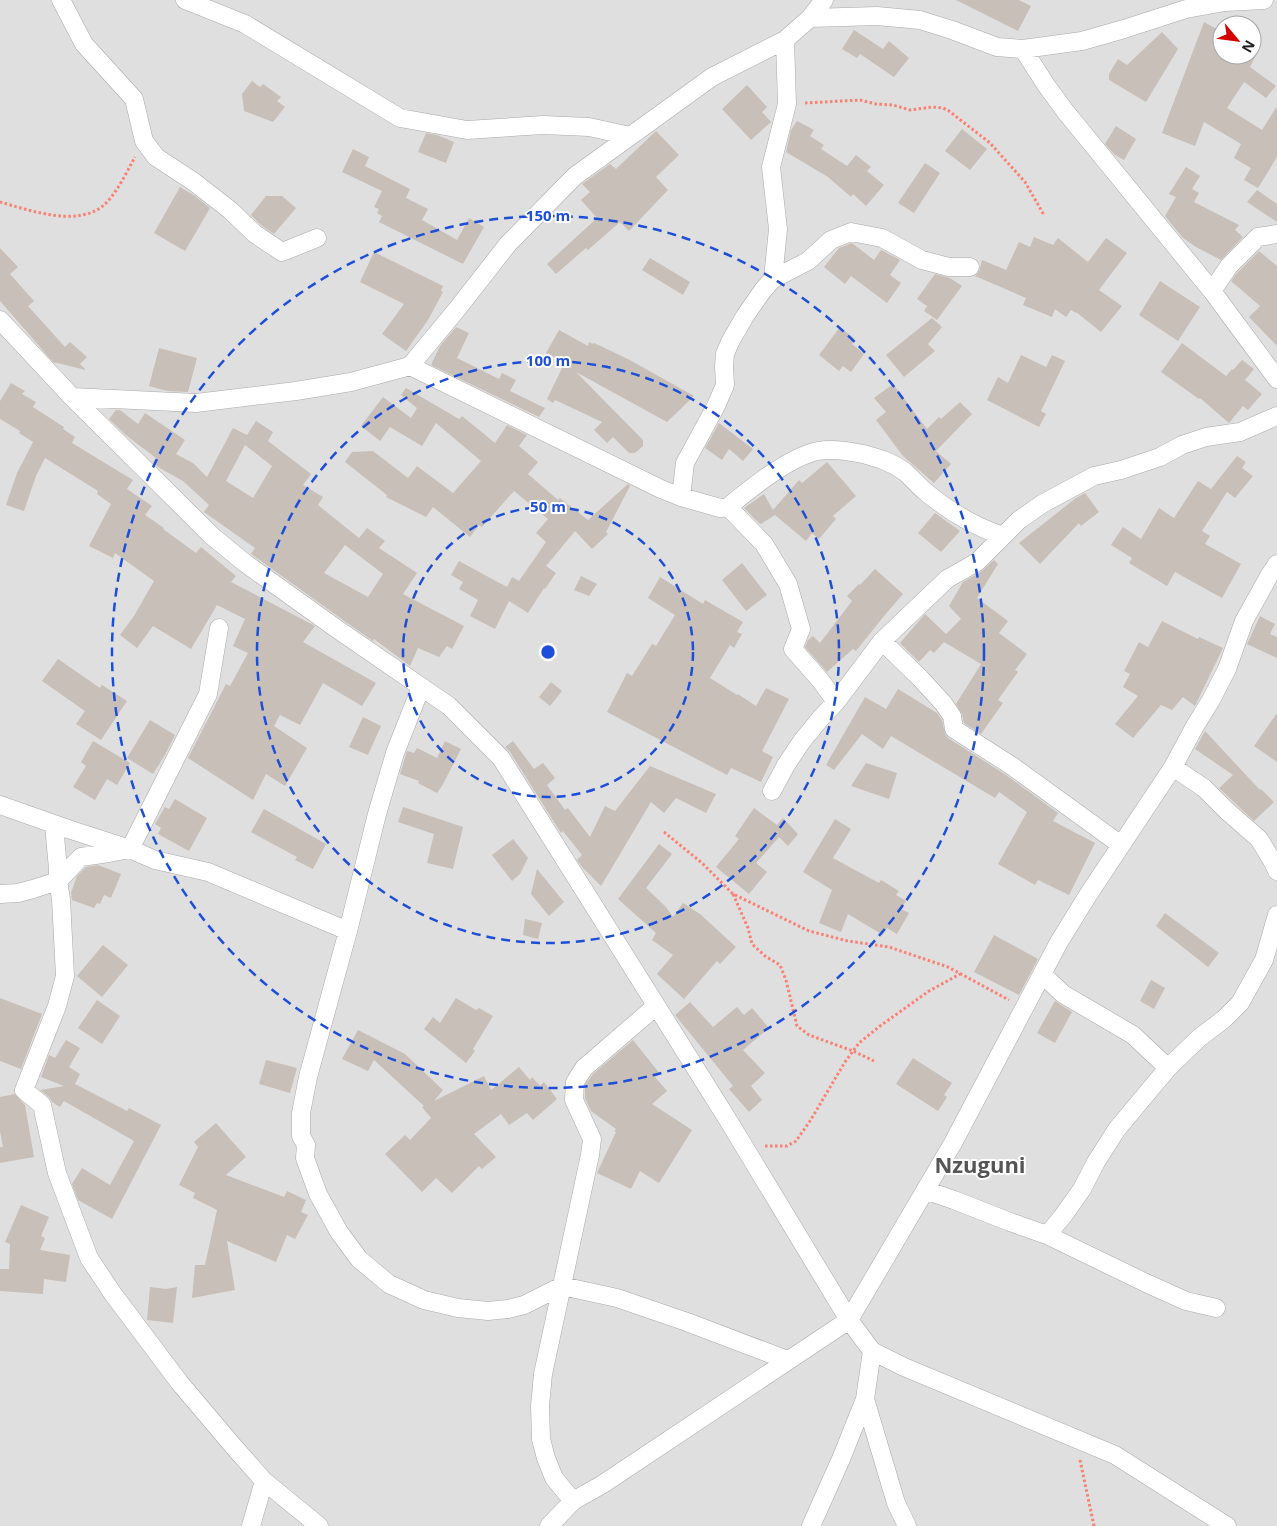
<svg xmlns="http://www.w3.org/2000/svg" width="1277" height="1526" viewBox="0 0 1277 1526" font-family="'Open Sans',sans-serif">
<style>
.residential{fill:#e0dfdf;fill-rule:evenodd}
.building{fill:#c7bfb8;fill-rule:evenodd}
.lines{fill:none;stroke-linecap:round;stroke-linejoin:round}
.minor-casing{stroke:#a9a9a9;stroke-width:19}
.path{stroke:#fa8072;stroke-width:3;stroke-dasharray:2.5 2.5;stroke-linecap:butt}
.minor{stroke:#fff;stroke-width:18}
.ring{fill:none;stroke:#1d4ed8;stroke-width:2.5;stroke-dasharray:9 6}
.labels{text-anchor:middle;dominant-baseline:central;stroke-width:4;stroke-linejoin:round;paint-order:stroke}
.district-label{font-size:22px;font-weight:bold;fill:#555;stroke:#fff}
.centre{fill:#1d4ed8;stroke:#fff;stroke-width:2.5}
.ring-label{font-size:15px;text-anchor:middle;font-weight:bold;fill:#1d4ed8;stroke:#fff;stroke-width:4;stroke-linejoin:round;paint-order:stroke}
</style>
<rect width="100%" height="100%" fill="#f2efe9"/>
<path class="residential" d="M0,0H1277V1526H0ZM1222,25H1252V55H1222Z"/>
<path class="building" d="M956,0H1019L1031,6L1018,31Z
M1204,22L1222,32V55H1256L1250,67L1276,86L1266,98L1244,82L1227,108L1262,130L1277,106V157L1258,188L1244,180L1251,168L1234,158L1241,144L1204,122L1195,146L1162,133Z
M854,30L883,49L889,41L909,58L894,77L860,54L857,58L842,49Z
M1162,32L1178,49L1146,102L1109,80V74L1118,59L1127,65Z
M252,81L260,87L263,84L281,97L277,101L285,107L273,122L244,111L242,94Z
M747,85L767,107L762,112L771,122L751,140L722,109Z
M797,121L814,130L810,136L824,145L821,149L847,166L856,155L871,167L867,171L884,185L866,206L853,194L851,197L828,177L786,152L791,130Z
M1116,126L1136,139L1124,160L1115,155L1105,144Z
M962,129L987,149L970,170L945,151Z
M656,131L679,155L656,177L668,190L629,231L620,222L588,250L586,248L556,274L547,264L597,218L581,200L590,192L582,184L610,164L616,169Z
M426,133L437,135L454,142L446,163L418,152Z
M353,149L369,157L365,166L410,189L406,198L428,209L422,220L457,240L469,218L484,227L463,264L379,222L382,216L377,213L379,209L374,207L382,191L342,172Z
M925,163L940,173L914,213L898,203Z
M1186,167L1200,176L1192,189L1199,193L1194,202L1239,225L1235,230L1243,237L1221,260L1196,247L1183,238L1165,216L1176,197L1169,194Z
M180,187L195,196L210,208L185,251L154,233Z
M1257,190L1277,204V222L1247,202Z
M266,196H282L296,208L274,234L262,226L251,215Z
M1034,237L1053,245L1058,238L1088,262L1106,238L1127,253L1099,290L1122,306L1101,332L1076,312V313L1071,310L1066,317L1055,309L1052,317L1023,305L1026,298L975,276L979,272L982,260L1006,270L1019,242L1030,247Z
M852,243L874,260L881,250L900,260L890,275L901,283L887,303L851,276L845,284L824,267L839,248Z
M0,248L18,267L10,274L34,301L28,306L65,347L70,342L87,357L80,364L86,370L53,362L0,301Z
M1259,251L1277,266V346L1249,317L1260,306L1231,281L1237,273Z
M374,252L443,286L441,291L443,292L428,320L406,351L382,334L404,304L360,282Z
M650,258L690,282L683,295L642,270Z
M935,274L950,278L962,286L937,320L924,311L927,306L917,299Z
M1160,281L1200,307L1178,341L1139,315Z
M932,318L942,327L928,344L935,351L904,377L886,355Z
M456,327L469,333L457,358L499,379L502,373L516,380L510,391L545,408L539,417L431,365L440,346Z
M840,327L855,339L852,344L864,354L851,372L843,366L839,371L819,355Z
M559,330L588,346L589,342L593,344L594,343L628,359L694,396L667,422L576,372L643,440V446L635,453H629L613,437L607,443L594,430L602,422L555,400L553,403L547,399L565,362L546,353Z
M1182,343L1226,376L1232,369L1233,370L1242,360L1254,369L1245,380L1262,394L1248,410L1243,406L1229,423L1200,398L1199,399L1161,372Z
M159,348L197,358L188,392L167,391L149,386Z
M1021,355L1046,367L1052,355L1065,361L1041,411L1046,414L1039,427L987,400L998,377L1008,383Z
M11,383L25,391L22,394L36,402L33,407L64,427L63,429L75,437L72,443L133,480L127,489L152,506L145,515L164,528L163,529L196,553L201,547L236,576L231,582L315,626L303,642L376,683L362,706L323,683L300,725L280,715L274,726L307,748L285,786L266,774L253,800L188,758L226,684L230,686L248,653L233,646L245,619L217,605L191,649L153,626L137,648L120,635L134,616L154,581L115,553L113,558L89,546L111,504L97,494L98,491L45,458L36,476L24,511L6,505L17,473L33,442L19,433L20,431L0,419V401Z
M893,384L927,429L939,417L941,419L960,402L972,414L936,451L951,464L934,483L903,456L876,420L886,412L874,398Z
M406,388L459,419L462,416L495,443L507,425L527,435L519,446L538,462L528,474L558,500L560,498L588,520L628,484L630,486L606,532L608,534L592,549L575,531L546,566L556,573L545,589L544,588L528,613L509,601L495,629L470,616L478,600L459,589L463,582L451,575L459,561L507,587L512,577L519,581L546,542L536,533L548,519L514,491L482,527L479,525L470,537L433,507L426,517L386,497L387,495L345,462L352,452L373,451L408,478L417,466L453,493L481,461L436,423L422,446L390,427L380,441L361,426L383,397L411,418L417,408L401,395Z
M116,410H120L138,424L145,413L185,440L176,454L193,463L207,477L233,428L247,435L256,421L273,432L268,441L311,474L303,485L323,497L318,505L359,538L367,528L385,541L379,548L417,573L403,594L464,626L452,649L447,646L439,657L418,648L410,666L374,639L373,641L343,620L254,556L251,554L255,548L204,512L209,505L183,481L158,467L153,462L156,458L127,436L109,419ZM245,445L272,466L253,498L226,481ZM345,545L383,574L368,597L324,573Z
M719,423L753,449L743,461L729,449L722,460L705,448Z
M1237,456L1246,462L1242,468L1253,476L1235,498L1227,492L1202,531L1210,536L1205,544L1241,564L1222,598L1175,572L1167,586L1129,563L1132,558L1111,545L1123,527L1141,539L1159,508L1174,518L1198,481L1211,489Z
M827,462L856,496L833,516L836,519L819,539L812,533L806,541L775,515L761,524L759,523L744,508L764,494L773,510L799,480L802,483Z
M1085,493L1099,512L1081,526L1079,523L1040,564L1019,543L1076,498Z
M935,513L960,531L941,552L918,533Z
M994,560L998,564L977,598L1008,621L999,633L1027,654L1015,670L1018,672L998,700L1003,703L981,734L964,723L962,714L956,704L981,664L944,642L934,653L930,650L919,662L900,643L925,614L946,634L961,619L949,606L963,582L982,571Z
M742,563L767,595L746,611L722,580Z
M875,569L903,594L884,616L856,651L853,649L827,672L805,647L808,640L813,636L820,643L852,601L847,596L859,584L860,585Z
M581,576L597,584L589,596L574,590Z
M660,577L703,604L705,600L743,622L737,632L742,634L734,648L730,645L710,678L737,695L738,694L756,706L766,688L789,699L762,751L773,757L761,782L731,768L727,775L607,712L627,673L632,676L652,644L656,646L675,615L648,598Z
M1260,616L1275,624L1270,634L1277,637V658L1247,644Z
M1162,621L1198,639L1199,637L1223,648L1195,706L1183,697L1172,710L1161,705L1133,738L1115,724L1138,696L1123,687L1130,674L1124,671L1139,642L1148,647Z
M58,659L100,688L102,685L127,701L101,740L76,724L85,711L42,681Z
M551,682L562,691L550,706L539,697Z
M898,689L937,713L942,720L945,734L948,738L1006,775L1058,813L1053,821L1095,843L1069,895L1038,880L1035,885L998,864L1027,812L999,792L995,798L891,736L883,749L862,734L834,770L826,765L865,697L886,709Z
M1277,713V762L1254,746Z
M363,717L381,726L368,755L349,747Z
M150,720L175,735L165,755L153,774L127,758Z
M1205,731L1260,790L1261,789L1274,802L1254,821L1219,788L1233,775L1195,749Z
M93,741L130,763L117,785L107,779L95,800L73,787L86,766L81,762Z
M445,741L461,749L442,786L437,793L418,783L419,781L400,774L407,751L414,753L417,748L437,758Z
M513,741L534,769L543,763L555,778L547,785L565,810L568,808L590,837L605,806L615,811L650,766L716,794L706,813L676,798L664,813L651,802L601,886L582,867L577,860L582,855L563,831L561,833L510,752L505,747Z
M866,763L897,773L889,799L851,786Z
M175,799L207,818L189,851L158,834L161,828L155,824L165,807L169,809Z
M403,807L463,827L453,869L427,863L434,834L398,822Z
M754,808L777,825L783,818L798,834L788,846L779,837L756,863L767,872L749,894L716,867L739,839L735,836Z
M264,809L326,844L313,869L295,860L297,857L251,832Z
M835,819L851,829L833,858L879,883L881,880L899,891L896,895L906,901L901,909L909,913L897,934L887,928L883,935L848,914L841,932L819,923L832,890L803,872Z
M513,839L528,858L520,874L512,881L492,855Z
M659,844L672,854L646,888L666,907L673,917L683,903L700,914L736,947L720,964L717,961L684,999L657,974L673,955L652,940L656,933L618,899Z
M98,865L121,874L111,898L104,895L100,904L97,903L94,908L72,900L71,893L77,876L86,867Z
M537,869L564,902L549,916L531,894Z
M1165,913L1219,953L1208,967L1156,926Z
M525,919L542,923L538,939L523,935Z
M994,935L1038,959L1019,995L974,972Z
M103,945L128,965L102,997L77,976Z
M1151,980L1165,988L1154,1009L1140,1001Z
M0,998L42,1014L21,1069L0,1061Z
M456,998L476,1010L479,1008L493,1016L473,1049L475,1051L466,1063L424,1029L433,1017L440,1023Z
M97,1000L120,1016L102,1044L78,1028Z
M1055,1001L1072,1012L1055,1043L1037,1033Z
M690,1002L713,1027L737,1007L744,1015L752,1008L769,1028L743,1050L765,1073L751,1086L762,1100L749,1112L729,1089L733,1086L675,1015Z
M358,1030L405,1054L443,1090L434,1101L484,1076L491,1090L519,1067L530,1080L532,1077L540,1086L544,1082L557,1099L533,1120L527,1113L509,1125L501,1114L474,1134L496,1157L482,1169L479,1166L452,1193L436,1178L422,1192L385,1154L405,1135L410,1140L431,1118L422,1107L424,1106L374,1060L368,1071L342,1059Z
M66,1040L80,1048L69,1067L80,1074L75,1084L127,1111L129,1108L161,1125L112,1219L78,1200L72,1184L82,1168L110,1185L134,1141L64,1101L60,1107L52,1102L49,1097L40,1090L64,1086L41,1077L49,1055L55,1058Z
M633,1040L660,1074L655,1077L667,1091L652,1104L692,1130L659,1183L640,1171L631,1189L597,1173L616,1132L614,1131L616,1129L591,1111L585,1098V1085L593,1074Z
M913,1058L952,1083L944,1095L947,1097L938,1111L896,1084Z
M266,1060L297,1068L290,1093L259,1084Z
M15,1094L25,1105L34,1157L0,1163V1147H3L0,1131V1097Z
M216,1123L246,1157L226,1175L284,1197L287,1191L306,1200L301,1212L308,1215L295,1239L287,1235L276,1262L227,1241L235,1290L192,1298L195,1265H205L217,1210L193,1198L195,1193L179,1185L198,1147L194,1142Z
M21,1205L49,1217L41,1236L45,1238L40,1250L70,1255L66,1282L44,1279L43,1294L0,1291V1269H9L10,1244L5,1242Z
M150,1287L166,1289L177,1287L173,1323L147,1320Z"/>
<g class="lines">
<g class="minor-casing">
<path id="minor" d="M61,0L84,44L134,99L144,141L156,157L194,182L230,210L255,234L282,252L317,238
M185,0L245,24L400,118L467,130L543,125L589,127L630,136
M810,18L877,16L920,20L952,30L997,47L1023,49L1082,41L1124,29L1186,9L1225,2L1264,0
M1023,49L1046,85L1065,111L1212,291L1277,379
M773,279L778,229L771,167L787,104L785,40
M1212,291L1229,266L1258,237L1277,234
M0,320L72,397L212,536L245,563L337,629L449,706L501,758L728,1120L849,1320L872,1351L904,1367L1115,1455L1227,1526
M410,366L661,489L681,497L720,508L728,507L764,544L788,584L801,629L793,649L821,681L836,702
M72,397L196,403L296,391L351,382L410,366L458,308L508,244L575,176L712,77L785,40L810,18L824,0
M681,497L685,463L716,406L725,385L724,366L725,354L730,342L745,316L763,290L773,279L808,261L831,240L851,232L882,238L922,260L949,267H970
M728,507C751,488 789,457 818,451C833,448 849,451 863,454C878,458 892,462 905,472C913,479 919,487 927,493C949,511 975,527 1003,536
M882,641L920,678L943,703L952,716L954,729L1012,766L1121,845
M421,687L395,753L377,814L348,931L308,1077L301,1113V1136L306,1145L305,1158L318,1194L339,1232L359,1259L389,1284L424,1300L458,1308L488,1311L508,1309L524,1305L562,1286L617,1298L687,1322L787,1360
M1173,767L1204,788L1227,811L1259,839L1273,862L1277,871
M772,791L786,765L802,741L820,719L836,702L882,641L947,579L977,562L1019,520L1042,504L1094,476L1121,470L1160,457L1182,445L1206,437L1240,432L1277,416
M0,805L68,829L130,849L155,860L208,872L348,931
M54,825L58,869V881L61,899L65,976L57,1006L24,1090L42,1105L57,1173L89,1258L113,1294L179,1382L234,1447L264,1481L319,1526
M0,894L18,893L33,889L58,881L81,857L109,853L130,849L208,694L219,628
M1042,974L1063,994L1133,1035L1168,1068
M925,1190L954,1200L1010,1222L1047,1235L1146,1283L1186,1301L1216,1308
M1047,1235L1063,1216L1082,1189L1096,1162L1117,1129L1168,1068L1199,1038L1224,1019L1240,1003L1264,960L1277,915
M865,1399L896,1503L907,1526
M573,1501L554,1478L546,1458L541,1439L540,1406L543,1374L590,1155L592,1139L574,1100L575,1082L584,1068L656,1006
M251,1526L264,1481
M549,1526L573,1501L603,1484L849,1320L953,1143L1059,942L1088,895L1173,767L1195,726L1211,700L1227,669L1244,621L1269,576L1277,564
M811,1526L841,1459L865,1399L872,1351"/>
</g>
<path class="path" d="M805,103L860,100L876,104L893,105L910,110L932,107L943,108L949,111L990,143L1025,182L1044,215
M0,202C29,210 77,228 104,205C117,193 126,173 135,157
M664,832L702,863L733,894L768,911L809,931L848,941L889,947L948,967L1009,1000
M733,894L748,928L752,944L765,956L780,965L786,980L797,1026L809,1035L853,1051L874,1061
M765,1146H787L796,1141L810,1121L845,1062L859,1043L880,1026L929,991L960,974
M1080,1460L1094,1526"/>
<use href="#minor" class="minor"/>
</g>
<g class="ring">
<circle cx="548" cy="652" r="145"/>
<circle cx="548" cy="652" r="291"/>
<circle cx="548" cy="652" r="436"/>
</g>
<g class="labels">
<g class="district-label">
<text x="980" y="1164">Nzuguni</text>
</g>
</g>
<circle cx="548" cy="652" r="8" class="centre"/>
<g class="ring-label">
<text x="548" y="221">150 m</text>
<text x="548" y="366">100 m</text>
<text x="548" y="512">50 m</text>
</g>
<g transform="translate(1237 40) rotate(119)"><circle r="24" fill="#ffffff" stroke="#a7a7a7"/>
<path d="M0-4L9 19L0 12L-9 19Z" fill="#d40000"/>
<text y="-8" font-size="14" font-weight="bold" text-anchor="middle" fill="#222222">N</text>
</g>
</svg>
